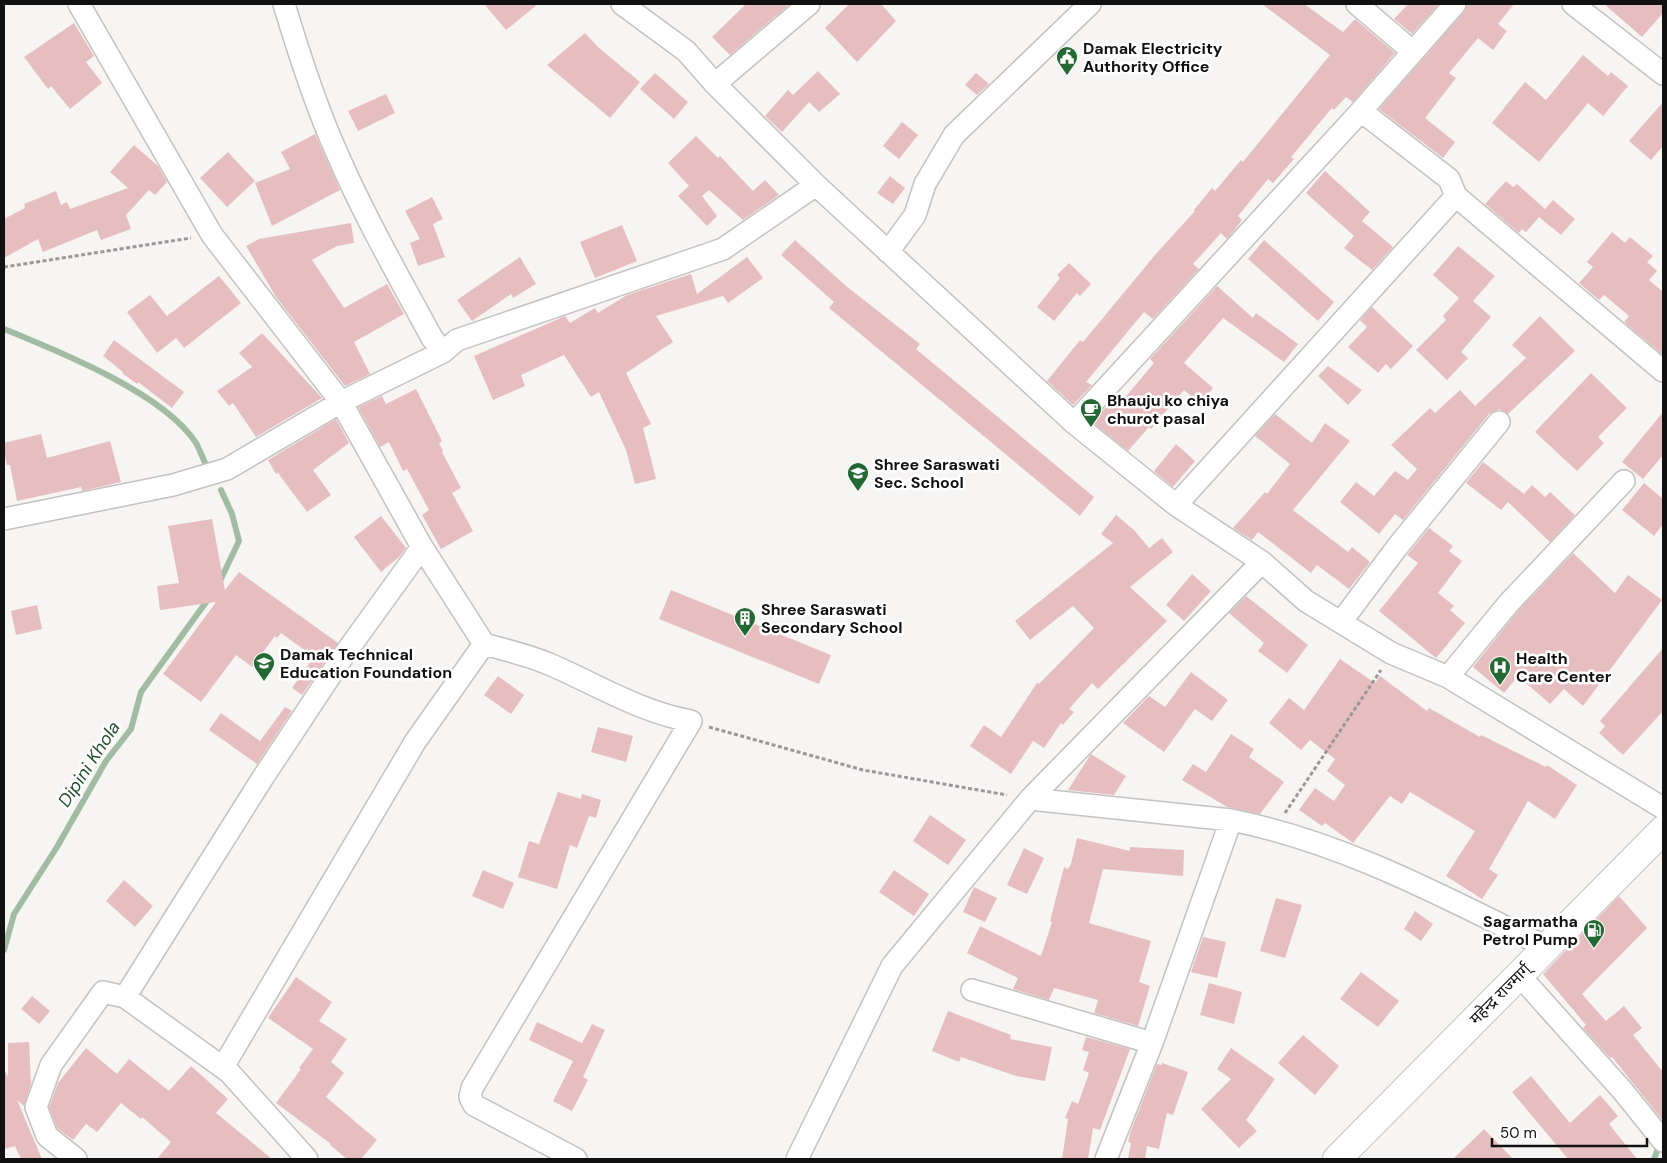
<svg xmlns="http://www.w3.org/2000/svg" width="1667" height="1163" viewBox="0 0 1667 1163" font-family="'DM Sans','Noto Sans Devanagari',sans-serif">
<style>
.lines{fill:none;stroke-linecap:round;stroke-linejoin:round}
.stream{stroke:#a1bca3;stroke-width:6}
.building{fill:#e6bec0}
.minor-casing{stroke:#c4c1c1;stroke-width:24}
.trunk-casing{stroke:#c4c1c1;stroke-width:30}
.path{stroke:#9a9898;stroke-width:3;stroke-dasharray:4 2.5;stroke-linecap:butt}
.minor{stroke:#fff;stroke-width:21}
.trunk{stroke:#fff;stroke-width:28}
.labels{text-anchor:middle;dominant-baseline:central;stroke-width:5;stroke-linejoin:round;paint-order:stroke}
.poi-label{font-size:16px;font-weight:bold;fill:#121111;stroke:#fff;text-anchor:start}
.street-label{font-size:16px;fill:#121111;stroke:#fff}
.water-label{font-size:18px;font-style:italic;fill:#224d2a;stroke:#fff}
</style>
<rect width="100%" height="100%" fill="#f7f4f4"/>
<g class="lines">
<path class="stream" d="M4,329C58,351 164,393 196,443C200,450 203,459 207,467
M219,583L239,541L232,514L221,490
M4,950L14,914L57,847L106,761L131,729L141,692L209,598
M1654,1159L1658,1149"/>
</g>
<path class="building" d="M484,4H538L506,30Z
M746,4H790L730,55L712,37Z
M849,4H881L896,21L857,62L825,28Z
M1262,4H1304L1343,32L1355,19L1395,53L1353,102L1346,97L1334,110L1332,108L1291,157L1294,159L1273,183L1268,179L1238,216L1242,220L1234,231L1227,239L1221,233L1193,264L1199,269L1153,319L1144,312L1086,382L1092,385L1073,405L1047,381L1080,340L1083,342L1155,255L1195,211L1194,210L1212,188L1215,191L1241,160L1243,162L1330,55Z
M1408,4H1439L1412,34L1394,19Z
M1467,4H1514L1498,24L1507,31L1493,50L1478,38L1449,73L1456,78L1425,118L1455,142L1443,158L1379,109L1464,12Z
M1604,4H1663V13L1642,37Z
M74,23L94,56L86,62L102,83L70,109L51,86L48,89L24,57Z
M585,33L598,47L640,82L610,118L547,65Z
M1583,55L1608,76L1611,72L1628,86L1603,116L1588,103L1539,162L1492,123L1525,82L1546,100Z
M818,71L840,94L819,112L809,102L782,132L765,116L788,90L793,95Z
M655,73L688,102L674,119L640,89Z
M976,73L989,84L977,95L965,85Z
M386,94L395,113L358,131L348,111Z
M1663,102V146L1651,160L1629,141Z
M902,122L918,135L899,159L883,146Z
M315,134L340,190L272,226L255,183L290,169L281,152Z
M696,136L718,158L720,156L753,191L765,180L779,195L743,220L709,190L702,196L717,216L707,226L678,196L689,186L668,163Z
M134,145L158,166L167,182L155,195L149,190L126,215L131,229L101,240L97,230L43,252L38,239L4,258V219L25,208L24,204L56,191L61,205L67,202L70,209L128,188L110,172Z
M228,152L255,181L227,207L200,178Z
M1325,171L1370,212L1362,221L1393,247L1372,270L1344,248L1354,236L1306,193Z
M890,176L905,188L893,204L877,193Z
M1506,181L1513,187L1517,184L1545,209L1553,200L1575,219L1561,235L1539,217L1526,232L1522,229L1519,233L1485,204Z
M432,197L443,219L433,224L445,257L418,266L410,243L420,239L405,211Z
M351,223L354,243L337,246L312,260L344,308L387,284L404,314L354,342L370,374L345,386L276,297L246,246L259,239Z
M622,225L637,261L595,278L580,242Z
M1612,232L1625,243L1630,237L1653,256L1647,262L1657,271L1649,280L1663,292V355L1624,322L1629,316L1604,295L1599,300L1579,283L1593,267L1587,262Z
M795,240L846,286L920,344L916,349L1094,497L1080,516L829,308L834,302L781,255Z
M1264,240L1334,302L1318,321L1248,259Z
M1458,246L1495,276L1473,301L1491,317L1461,352L1468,358L1447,380L1416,350L1446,320L1443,316L1459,298L1433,275Z
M520,257L536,284L513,298L511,294L472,321L457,300Z
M747,257L763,278L728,303L723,296L656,316L673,342L626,373L651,424L643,428L656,479L635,484L626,450L599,392L591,397L564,355L521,375L525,386L493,400L474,356L565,316L570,323L595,308L598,313L627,295L691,274L697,294Z
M1069,263L1091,284L1080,296L1077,293L1054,321L1037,307L1060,278L1057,275Z
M219,276L241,303L184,348L176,338L157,353L127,312L150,295L167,316Z
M1217,286L1253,318L1256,313L1298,344L1284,362L1223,318L1184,363L1213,388L1200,404L1184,390L1151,429L1149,427L1128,451L1092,422L1112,401L1118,406L1154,363L1150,359Z
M1372,307L1413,346L1391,369L1386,364L1378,373L1348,347L1367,327L1360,320Z
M1540,316L1575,351L1508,414L1499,409L1489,414L1403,520L1395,514L1379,534L1340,502L1356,482L1374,496L1395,471L1408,480L1417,469L1391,445L1430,408L1435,413L1460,390L1475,406L1526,358L1512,345Z
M262,333L322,398L256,437L233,403L229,406L217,391L252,367L239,353Z
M114,340L184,392L172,408L138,382L137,384L122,373L123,372L103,356Z
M1328,366L1362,390L1348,405L1318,376Z
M1591,373L1627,408L1598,437L1604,443L1577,471L1535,432Z
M416,389L442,441L439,443L443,451L442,452L461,488L452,493L473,531L441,549L422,515L429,510L407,469L403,471L389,442L380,447L358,407L382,396L386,404Z
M1663,412V455L1643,479L1622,462Z
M1275,414L1312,443L1325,423L1350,441L1293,510L1348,552L1352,547L1370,562L1349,589L1317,565L1311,573L1258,532L1252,540L1233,528L1265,492L1267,494L1290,464L1255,436Z
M336,419L349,443L313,470L331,495L307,512L278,473L276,474L268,460Z
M41,434L47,458L110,441L121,482L82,491L81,487L17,501L10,465H7L4,452V443Z
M1176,444L1195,461L1173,487L1154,471Z
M1483,462L1524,494L1532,485L1545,497L1550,492L1575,515L1550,542L1508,502L1501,510L1466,483Z
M1644,483L1663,499V524L1654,536L1622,510Z
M1116,515L1134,530L1149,548L1162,538L1173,552L1130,587L1167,621L1098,689L1092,683L1069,709L1074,712L1063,725L1061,723L1044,748L1033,741L1011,774L970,746L984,725L1001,737L1037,683L1039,684L1094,628L1073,606L1030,640L1015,621L1113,543L1101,534Z
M381,516L406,548L399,557L381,572L354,537Z
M212,519L225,590L239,572L338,643L302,695L292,688L314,657L281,633L277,638L275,636L252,667L236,655L201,702L163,674L216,602L160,610L157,586L179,583L168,526Z
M1429,528L1453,546L1449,551L1462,561L1438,593L1454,606L1450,610L1465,623L1436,658L1379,611L1418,563L1407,555Z
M1573,553L1615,593L1628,575L1662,600L1583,706L1564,689L1550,704L1518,676L1504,693L1473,667L1517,612Z
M1192,574L1211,591L1184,621L1166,605Z
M671,590L831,655L819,684L659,619Z
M1246,596L1308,645L1287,673L1258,651L1264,643L1229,613Z
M37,605L42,629L16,635L11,611Z
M1663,648V711L1623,755L1599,733L1605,726L1600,721Z
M1340,659L1375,683L1380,676L1427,711L1429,708L1480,737L1481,735L1546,767L1547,765L1577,785L1555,819L1528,801L1489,869L1498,875L1482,899L1446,876L1475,831L1410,792L1402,804L1390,796L1353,843L1325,823L1322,826L1299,810L1315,788L1334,801L1345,785L1327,771L1335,759L1310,740L1301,750L1269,723L1289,698L1304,710Z
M1191,672L1228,700L1212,721L1195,709L1164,752L1123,723L1149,696L1165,707Z
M498,676L524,695L511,714L484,695Z
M285,707L292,711L257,764L209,730L221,713L260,741Z
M598,727L633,736L626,762L591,752Z
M1231,734L1254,749L1249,757L1284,782L1260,814L1227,807L1182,780L1193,764L1206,772Z
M1091,754L1126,776L1114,795L1068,790Z
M558,792L581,799L582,794L601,800L596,818L589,816L577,848L570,845L557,889L518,877L529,841L539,844Z
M930,815L966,840L948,865L913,841Z
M1077,838L1130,851V847L1184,850L1183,876L1103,869L1089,923L1151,941L1139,982L1150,986L1138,1026L1094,1013L1098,1000L1054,988L1049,1000L1013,989L1018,978L967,953L980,926L1041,956L1052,922L1050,921L1064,867L1068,869L1071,864Z
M1024,848L1044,858L1027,894L1007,885Z
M483,870L514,883L503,909L472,896Z
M894,870L929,894L914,916L879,892Z
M124,880L153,906L135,927L106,901Z
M974,887L997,898L985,922L963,912Z
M1619,896L1647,928L1582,994L1606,1021L1624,1006L1642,1028L1633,1035L1663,1072V1121L1612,1057L1610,1058L1583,1028L1586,1025L1543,974Z
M1276,898L1302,905L1285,958L1260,951Z
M1415,911L1433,924L1421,941L1404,929Z
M1203,937L1226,942L1217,978L1191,972Z
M1361,972L1399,1001L1378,1027L1340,999Z
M296,977L332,1002L319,1021L347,1039L331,1062L344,1073L326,1097L377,1140L361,1159H347L330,1145L331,1144L276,1103L301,1069L299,1068L313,1049L268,1018Z
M1209,983L1242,992L1234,1024L1200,1015Z
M32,996L50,1011L39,1024L21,1009Z
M948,1011L1011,1035L1010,1039L1052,1047L1045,1081L1016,1076L961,1057L959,1062L932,1051Z
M537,1022L582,1043L592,1024L605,1030L583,1077L588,1080L572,1111L553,1101L573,1061L529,1040Z
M1303,1035L1339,1066L1315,1095L1278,1063Z
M1086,1037L1130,1049L1100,1130L1093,1128L1088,1159H1062L1068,1119L1065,1118L1072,1101L1078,1104L1089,1073L1083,1070L1089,1052L1082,1050Z
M29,1042L31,1084L24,1106L17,1100L42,1159H21L15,1146L4,1149V1068L8,1077V1043Z
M86,1048L117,1074L129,1059L169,1091L191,1066L228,1099L216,1113L272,1159H157L171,1142L142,1117L141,1119L121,1103L97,1132L86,1124L73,1140L57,1128L49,1107L58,1083Z
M1231,1048L1275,1079L1246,1120L1257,1131L1239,1148L1201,1109L1231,1079L1217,1069Z
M1162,1063L1188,1072L1173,1115L1167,1113L1159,1149L1147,1146L1145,1159H1128L1131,1143L1128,1142L1130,1133L1157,1064L1161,1065Z
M1531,1076L1570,1123L1600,1095L1618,1116L1609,1124L1637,1159H1568L1512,1092Z
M1484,1129L1513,1159H1453Z"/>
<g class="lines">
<g class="minor-casing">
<path id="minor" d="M79,4L212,235L341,402L422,547L344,655L262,779L125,997L229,1072L307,1159
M284,4C299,54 315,104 336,151C364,216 399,277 432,338L443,352
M622,4L686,51L715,84L816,185L1074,423L1176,505L1262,562L1306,601L1391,653L1448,677L1663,808
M1357,4L1412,51
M1573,4L1663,74
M715,84L809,4
M1361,111L1449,179L1456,196L1663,371
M888,252L915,215L925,184L954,135L1090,4
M1074,423L1361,111L1455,4
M1176,505L1456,196
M4,519L173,485L227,469L341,402L443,352L457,340L723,249L816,185
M422,547L484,644C505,650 528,655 549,664C596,684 640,712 691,721L472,1088L470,1097L474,1105L576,1159
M1341,622L1398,546L1499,422
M1448,677L1508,604L1624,481
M1030,799L1231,820
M1519,975L1622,1090L1663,1141
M972,990L1152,1043
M223,1067L415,742L484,644
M76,1159L47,1136L36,1107L51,1065L103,992L125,997
M797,1159L892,966L1030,799L1262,562
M1106,1159L1152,1043L1231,820C1343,842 1444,897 1546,947"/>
</g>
<g class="trunk-casing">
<path id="trunk" d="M1337,1159L1663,830"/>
</g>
<path class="path" d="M4,267L191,238
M709,727L863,770L1007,795
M1285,813L1381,670"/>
<use href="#minor" class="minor"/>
<use href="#trunk" class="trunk"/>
</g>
<defs>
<g id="civic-pin" transform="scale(1.125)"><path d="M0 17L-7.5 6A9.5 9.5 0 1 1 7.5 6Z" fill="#246833" stroke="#fff"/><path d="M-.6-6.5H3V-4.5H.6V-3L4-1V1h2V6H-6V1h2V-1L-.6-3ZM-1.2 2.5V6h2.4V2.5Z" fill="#fff"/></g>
<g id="cafe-pin" transform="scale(1.125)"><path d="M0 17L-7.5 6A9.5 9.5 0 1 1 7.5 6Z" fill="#246833" stroke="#fff"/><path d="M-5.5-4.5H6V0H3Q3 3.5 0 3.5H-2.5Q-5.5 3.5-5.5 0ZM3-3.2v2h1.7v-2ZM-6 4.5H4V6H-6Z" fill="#fff"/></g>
<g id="school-pin" transform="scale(1.125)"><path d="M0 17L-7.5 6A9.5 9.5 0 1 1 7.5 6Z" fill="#246833" stroke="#fff"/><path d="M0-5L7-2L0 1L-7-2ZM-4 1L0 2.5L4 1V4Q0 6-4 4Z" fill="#fff"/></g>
<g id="building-pin" transform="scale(1.125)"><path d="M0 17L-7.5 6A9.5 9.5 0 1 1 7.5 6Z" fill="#246833" stroke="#fff"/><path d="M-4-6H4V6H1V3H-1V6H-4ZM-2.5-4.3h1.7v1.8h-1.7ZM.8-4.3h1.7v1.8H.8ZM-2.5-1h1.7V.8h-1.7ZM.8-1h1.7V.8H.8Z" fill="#fff"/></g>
<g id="hospital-pin" transform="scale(1.125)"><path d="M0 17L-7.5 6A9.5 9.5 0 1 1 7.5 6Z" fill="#246833" stroke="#fff"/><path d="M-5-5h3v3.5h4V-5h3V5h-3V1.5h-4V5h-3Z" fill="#fff"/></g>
<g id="fuel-pin" transform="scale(1.125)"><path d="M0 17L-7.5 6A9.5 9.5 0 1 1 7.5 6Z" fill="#246833" stroke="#fff"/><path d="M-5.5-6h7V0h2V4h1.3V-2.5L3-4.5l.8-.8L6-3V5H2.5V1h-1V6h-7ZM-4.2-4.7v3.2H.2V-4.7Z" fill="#fff"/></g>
</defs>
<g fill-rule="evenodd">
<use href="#civic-pin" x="1067" y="57"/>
<use href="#cafe-pin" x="1091" y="409"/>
<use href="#school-pin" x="858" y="473"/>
<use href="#building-pin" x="745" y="618"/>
<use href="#school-pin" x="264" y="663"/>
<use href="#hospital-pin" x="1500" y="667"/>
<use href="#fuel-pin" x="1594" y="930"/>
</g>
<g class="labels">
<g class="poi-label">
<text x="1083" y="48">Damak Electricity<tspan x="1083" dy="18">Authority Office</tspan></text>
<text x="1107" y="400">Bhauju ko chiya<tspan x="1107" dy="18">churot pasal</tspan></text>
<text x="874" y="464">Shree Saraswati<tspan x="874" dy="18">Sec. School</tspan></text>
<text x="761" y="609">Shree Saraswati<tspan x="761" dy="18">Secondary School</tspan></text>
<text x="280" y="654">Damak Technical<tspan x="280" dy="18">Education Foundation</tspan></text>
<text x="1516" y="658">Health<tspan x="1516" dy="18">Care Center</tspan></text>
<text x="1578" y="921" text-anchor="end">Sagarmatha<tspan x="1578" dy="18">Petrol Pump</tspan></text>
</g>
<g class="street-label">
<text transform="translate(1500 994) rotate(-45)">महेन्द्र राज्मार्ग्</text>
</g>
<g class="water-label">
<text transform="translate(89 764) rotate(-57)">Dipini Khola</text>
</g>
</g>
<rect width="1667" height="1163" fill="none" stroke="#121111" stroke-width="10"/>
<path d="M1492 1138v8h155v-8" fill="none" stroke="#121111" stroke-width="2.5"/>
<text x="1500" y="1138" font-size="15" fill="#121111" stroke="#ffffff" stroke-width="4" paint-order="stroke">50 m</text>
</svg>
